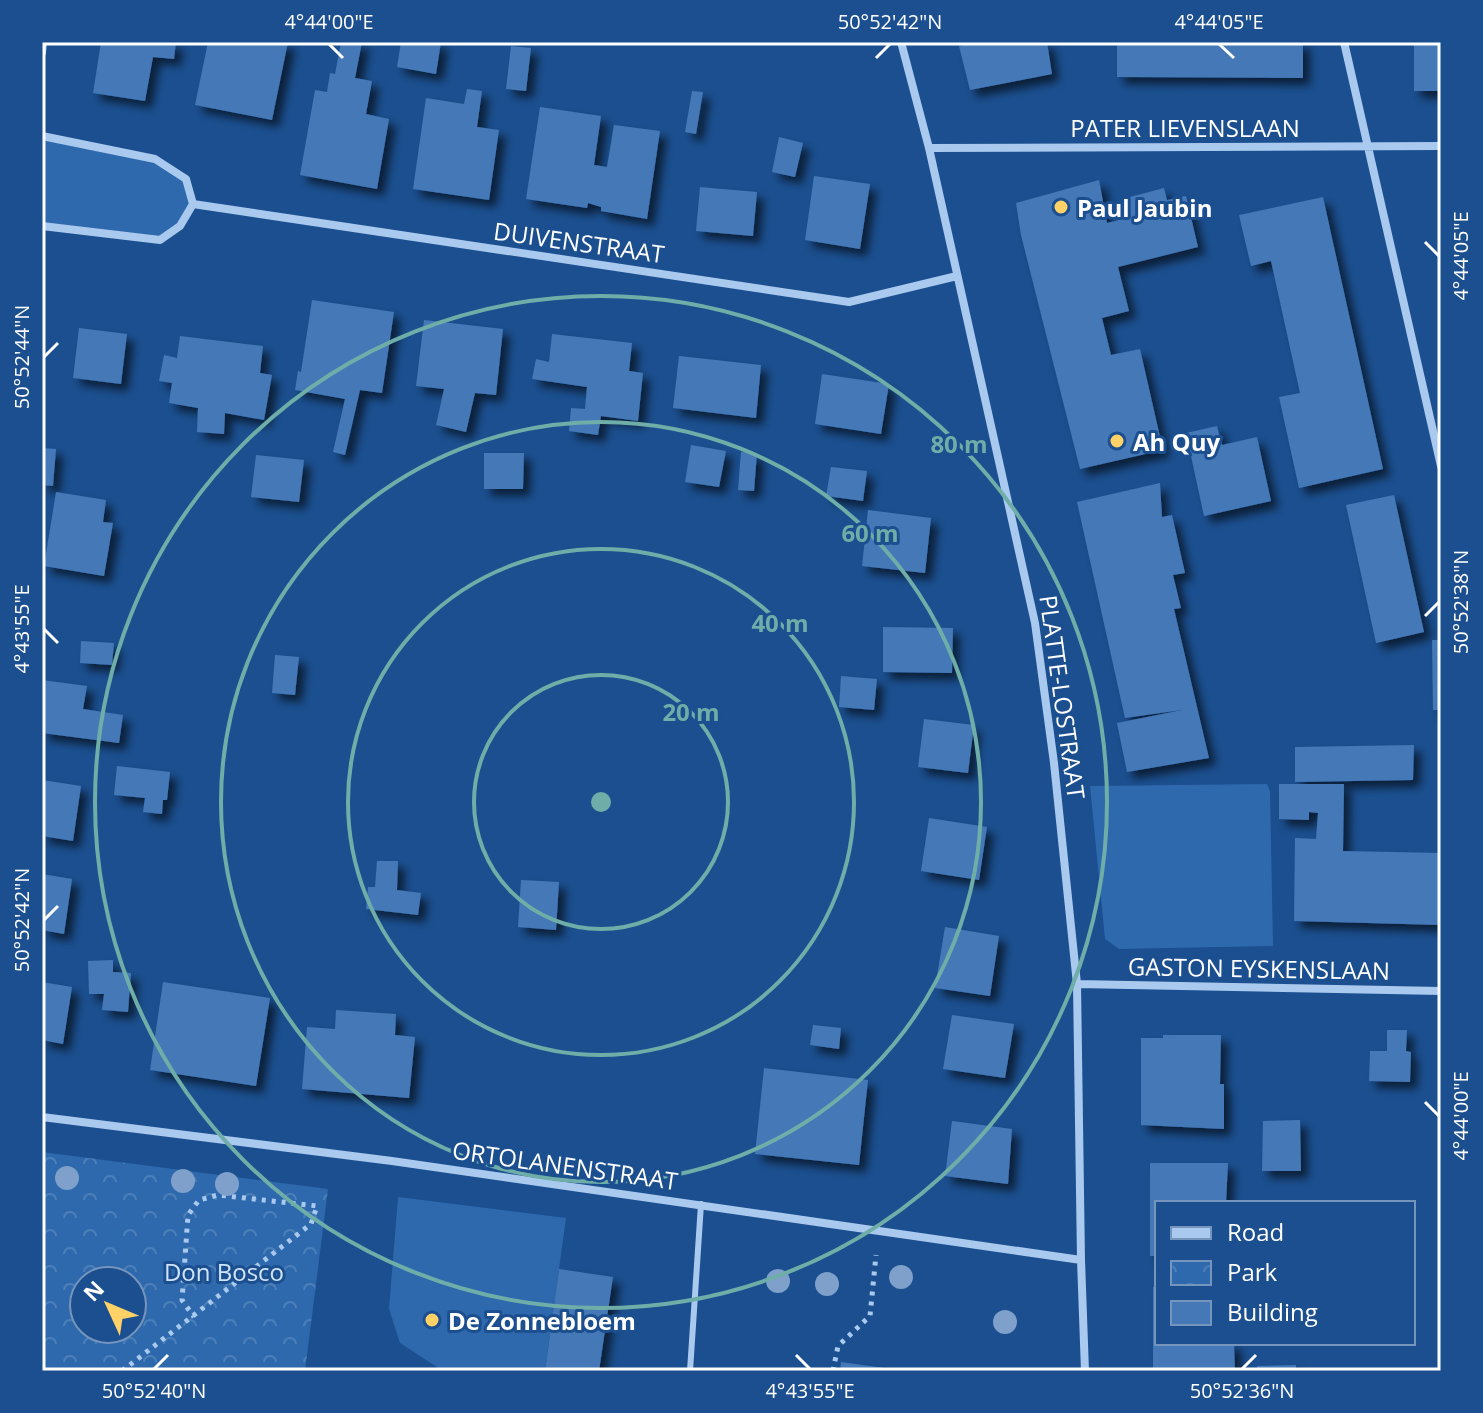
<svg xmlns="http://www.w3.org/2000/svg" width="1483" height="1413" viewBox="0 0 1483 1413" font-family="'Open Sans',sans-serif">
<style>
.grass{fill:#2e69ad}
.park{fill:url(#park-crowns);fill-rule:evenodd}
.building{fill:#4478b7;filter:url(#shadow)}
.lines{fill:none;stroke-linecap:round;stroke-linejoin:round}
.path{stroke:#a9c9ee;stroke-width:5;stroke-dasharray:4 6;stroke-linecap:butt}
.service{stroke:#a9c9ee;stroke-width:6}
.minor{stroke:#a9c9ee;stroke-width:8}
.tree{fill:#7ea0ca}
.ticks{fill:none;stroke:#fff;stroke-width:3}
.ring{fill:none;stroke:#6fada8;stroke-width:4}
.poi-dot{fill:#ffd166;stroke:#1b4f8f;stroke-width:3}
.labels{text-anchor:middle;dominant-baseline:central;stroke-width:6;stroke-linejoin:round;paint-order:stroke}
.street-label{font-size:24px;fill:#fff;stroke:#1b4f8f}
.poi-label{font-size:24px;font-weight:bold;fill:#fff;stroke:#1b4f8f;text-anchor:start}
.park-label{font-size:24px;fill:#cfe3fa;stroke:#1b4f8f}
.centre{fill:#6fada8;stroke:#1b4f8f;stroke-width:4}
.ring-label{font-size:24px;text-anchor:middle;font-weight:bold;fill:#6fada8;stroke:#1b4f8f;stroke-width:6;stroke-linejoin:round;paint-order:stroke}
.neatline{fill:none;stroke:#fff;stroke-width:3}
.ticks-label{font-size:20px;text-anchor:middle;fill:#fff}
</style>
<defs>
<pattern id="park-crowns" width="20" height="18" patternUnits="userSpaceOnUse" patternTransform="scale(2)"><rect width="20" height="18" fill="#2e69ad"/><path d="M2 6a3 3 0 1 1 6 0M12 15a3 3 0 1 1 6 0" fill="none" stroke="#4d80b9"/></pattern>
<filter id="shadow"><feDropShadow dx="7" dy="7" stdDeviation="4" flood-color="#0009"/></filter>
</defs>
<rect width="100%" height="100%" fill="#1b4f8f"/>
<path class="grass" d="M42,136L155,159L186,179L193,204L180,226L160,240L42,226Z
M1267,784L1270,791L1273,946L1119,949L1105,939L1090,786Z
M398,1197L566,1218L545,1371H443L400,1343L389,1309Z"/>
<path class="park" d="M42,1152L328,1189L305,1371H42ZM84,1281H132V1329H84Z"/>
<path class="building" d="M101,42L146,44L176,42L174,59L153,57L145,101L93,93Z
M208,42H288L272,120L195,105Z
M341,42H362L355,78L372,81L366,114L389,119L377,189L300,175L315,90L327,92L330,73L335,74Z
M401,42H441L436,74L397,67Z
M974,42H1047L1052,74L970,90L959,46Z
M1117,42H1303V78L1117,77Z
M1414,42H1441V91H1414Z
M511,46L531,48L526,91L506,89Z
M467,89L482,91L477,127L499,130L489,200L413,189L426,98L464,104Z
M692,91L703,92L696,134L685,132Z
M540,107L601,116L594,165L607,167L614,125L660,131L647,219L601,211V207L588,203L587,208L526,199Z
M779,137L803,143L795,177L772,172Z
M814,176L870,184L860,249L805,240Z
M1099,180L1107,223L1131,217L1126,198L1164,188L1167,200L1186,196L1198,247L1118,267L1129,311L1102,318L1111,355L1140,349L1163,450L1080,469L1021,235L1016,203Z
M700,187L757,192L753,236L696,231Z
M1323,197L1383,469L1299,488L1279,397L1300,393L1271,261L1251,266L1239,215Z
M312,300L394,312L382,393L360,390L345,455L333,452L345,399L295,390L298,371L301,372Z
M424,320L503,329L496,395L475,393L466,432L436,425L444,389L416,386Z
M79,328L127,334L121,384L73,378Z
M552,334L632,343L629,371L643,373L638,421L601,416L598,435L569,431L571,408L585,409L587,387L532,379L536,359L549,362Z
M180,336L263,346L260,373L272,375L264,420L225,413L224,434L197,432L198,408L169,403L172,383L159,381L164,355L177,358Z
M679,356L761,365L756,418L673,408Z
M822,374L889,384L881,434L815,424Z
M1217,426L1222,445L1257,437L1271,501L1204,516L1186,433Z
M691,445L726,451L719,487L685,482Z
M42,448L56,449L53,486L42,485Z
M741,452L757,453L754,491L738,490Z
M484,453H524L523,489H484Z
M256,455L304,460L299,502L251,497Z
M831,467L867,471L863,501L826,496Z
M1160,483L1162,517L1172,515L1185,573L1173,575L1181,608L1174,609L1209,758L1127,772L1117,723L1182,710L1125,718L1077,502Z
M56,492L106,500L103,522L113,523L104,576L44,566Z
M1394,495L1424,632L1376,643L1346,505Z
M868,510L931,518L925,573L862,566Z
M883,627L953,628L952,673L883,672Z
M1432,640H1441V710H1433Z
M81,641L114,643L112,665L80,663Z
M275,655L299,657L295,695L272,693Z
M841,676L877,679L874,710L839,707Z
M42,680L87,686L83,709L123,715L119,743L42,733Z
M924,719L974,725L968,773L918,767Z
M1414,745L1413,780L1295,782V747Z
M117,766L170,772L167,800H163L162,814L143,812L145,798L114,795Z
M42,780L81,786L73,841L42,836Z
M1279,784H1344L1343,851L1441,853V925L1294,921L1295,838L1316,839L1318,813L1309,812V820L1279,819Z
M929,818L987,827L979,880L921,871Z
M377,861H398L397,890L421,893L418,915L366,909L368,887H375Z
M42,874L72,879L64,934L42,930Z
M521,880L559,882L556,930L518,927Z
M945,927L999,936L990,996L935,988Z
M113,960V972L131,973L128,1012L102,1010L104,994H89L88,961Z
M42,982L72,987L63,1044L42,1040Z
M163,982L270,998L256,1086L150,1070Z
M336,1010L396,1014L395,1035L415,1037L409,1098L302,1089L307,1027L335,1029Z
M952,1015L1014,1024L1005,1078L943,1069Z
M813,1025L841,1028L839,1049L810,1045Z
M1387,1030H1407L1406,1051L1411,1052L1410,1082L1369,1081L1370,1051H1387Z
M1163,1035H1221L1220,1084H1224V1129L1141,1125V1038H1163Z
M764,1068L868,1080L859,1165L755,1154Z
M1300,1120L1301,1171H1262L1263,1121Z
M952,1121L1012,1129L1008,1184L945,1176Z
M1150,1163H1228L1226,1203H1157V1256H1150Z
M559,1269L613,1277L599,1371H545Z
M1153,1287H1157V1343H1234L1235,1371L1153,1370Z
M841,1362L884,1368L883,1371H840Z
M1296,1365V1371H1257V1366Z"/>
<g class="lines">
<path class="path" d="M122,1371L311,1224L317,1206L218,1195L199,1200L188,1215L182,1300L194,1317
M833,1371L838,1346L870,1316L876,1255"/>
<path class="service" d="M690,1371L701,1204"/>
<path class="minor" d="M901,42L929,148L1035,623L1054,763L1077,984L1081,1260L1085,1371
M1344,42L1441,466
M42,53L43,42
M42,136L155,159L186,179L193,204L180,226L160,240L42,226
M929,148L1441,146
M193,204L849,302L957,276
M1077,984L1441,991
M42,1117L392,1161L1081,1260"/>
</g>
<g class="tree">
<circle cx="67" cy="1178" r="12"/>
<circle cx="183" cy="1181" r="12"/>
<circle cx="227" cy="1184" r="12"/>
<circle cx="901" cy="1277" r="12"/>
<circle cx="778" cy="1281" r="12"/>
<circle cx="827" cy="1284" r="12"/>
<circle cx="1005" cy="1322" r="12"/>
</g>
<path class="ticks" d="M329,44L343,58M1219,44L1234,58M876,58L890,44M1425,242L1439,256M44,357L58,343M1425,616L1439,602M44,629L58,643M44,920L58,906M1425,1102L1439,1116M796,1355L810,1369M154,1369L168,1355M1242,1369L1256,1355"/>
<g class="ring">
<circle cx="601" cy="802" r="127"/>
<circle cx="601" cy="802" r="253"/>
<circle cx="601" cy="802" r="380"/>
<circle cx="601" cy="802" r="506"/>
</g>
<g class="poi-dot">
<circle cx="1061" cy="207" r="8"/>
<circle cx="1117" cy="441" r="8"/>
<circle cx="432" cy="1320" r="8"/>
</g>
<g class="labels">
<g class="street-label">
<text x="1185" y="127">PATER LIEVENSLAAN</text>
<text transform="translate(579 242) rotate(8)">DUIVENSTRAAT</text>
<text transform="translate(1063 697) rotate(82)">PLATTE-LOSTRAAT</text>
<text transform="translate(1259 968) rotate(1)">GASTON EYSKENSLAAN</text>
<text transform="translate(565 1165) rotate(8)">ORTOLANENSTRAAT</text>
</g>
<g class="poi-label">
<text x="1077" y="207">Paul Jaubin</text>
<text x="1133" y="441">Ah Quy</text>
<text x="448" y="1320">De Zonnebloem</text>
</g>
<g class="park-label">
<text x="224" y="1271">Don Bosco</text>
</g>
</g>
<circle cx="601" cy="802" r="12" class="centre"/>
<g class="ring-label">
<text x="959" y="453">80 m</text>
<text x="870" y="542">60 m</text>
<text x="780" y="632">40 m</text>
<text x="691" y="721">20 m</text>
</g>
<rect width="1483" height="1413" fill="none" stroke="#1b4f8f" stroke-width="88"/>
<rect x="1155" y="1201" width="260" height="144" fill="#1b4f8f" stroke="#7695bc" stroke-width="2"/>
<rect x="1171" y="1227" width="40" height="12" fill="#a9c9ee" stroke="#7695bc" stroke-width="2"/>
<text x="1227" y="1241" font-size="24" fill="#ffffff">Road</text>
<rect x="1171" y="1261" width="40" height="24" fill="url(#park-crowns)" stroke="#7695bc" stroke-width="2"/>
<text x="1227" y="1281" font-size="24" fill="#ffffff">Park</text>
<rect x="1171" y="1301" width="40" height="24" fill="#4478b7" stroke="#7695bc" stroke-width="2"/>
<text x="1227" y="1321" font-size="24" fill="#ffffff">Building</text>
<g transform="translate(108 1305) rotate(314)"><circle r="38" fill="#1b4f8f" stroke="#7695bc" stroke-width="2"/>
<path d="M0-6L14 30L0 20L-14 30Z" fill="#ffd166"/>
<text y="-12" font-size="22" font-weight="bold" text-anchor="middle" fill="#ffffff">N</text>
</g>
<rect x="44" y="44" width="1395" height="1325" class="neatline"/>
<g class="ticks-label">
<text x="329" y="29">4°44'00"E</text>
<text x="890" y="29">50°52'42"N</text>
<text x="1219" y="29">4°44'05"E</text>
<text transform="translate(1461 256) rotate(-90)" y="7">4°44'05"E</text>
<text transform="translate(22 357) rotate(-90)" y="7">50°52'44"N</text>
<text transform="translate(1461 602) rotate(-90)" y="7">50°52'38"N</text>
<text transform="translate(22 629) rotate(-90)" y="7">4°43'55"E</text>
<text transform="translate(22 920) rotate(-90)" y="7">50°52'42"N</text>
<text transform="translate(1461 1116) rotate(-90)" y="7">4°44'00"E</text>
<text x="154" y="1398">50°52'40"N</text>
<text x="810" y="1398">4°43'55"E</text>
<text x="1242" y="1398">50°52'36"N</text>
</g>
</svg>
